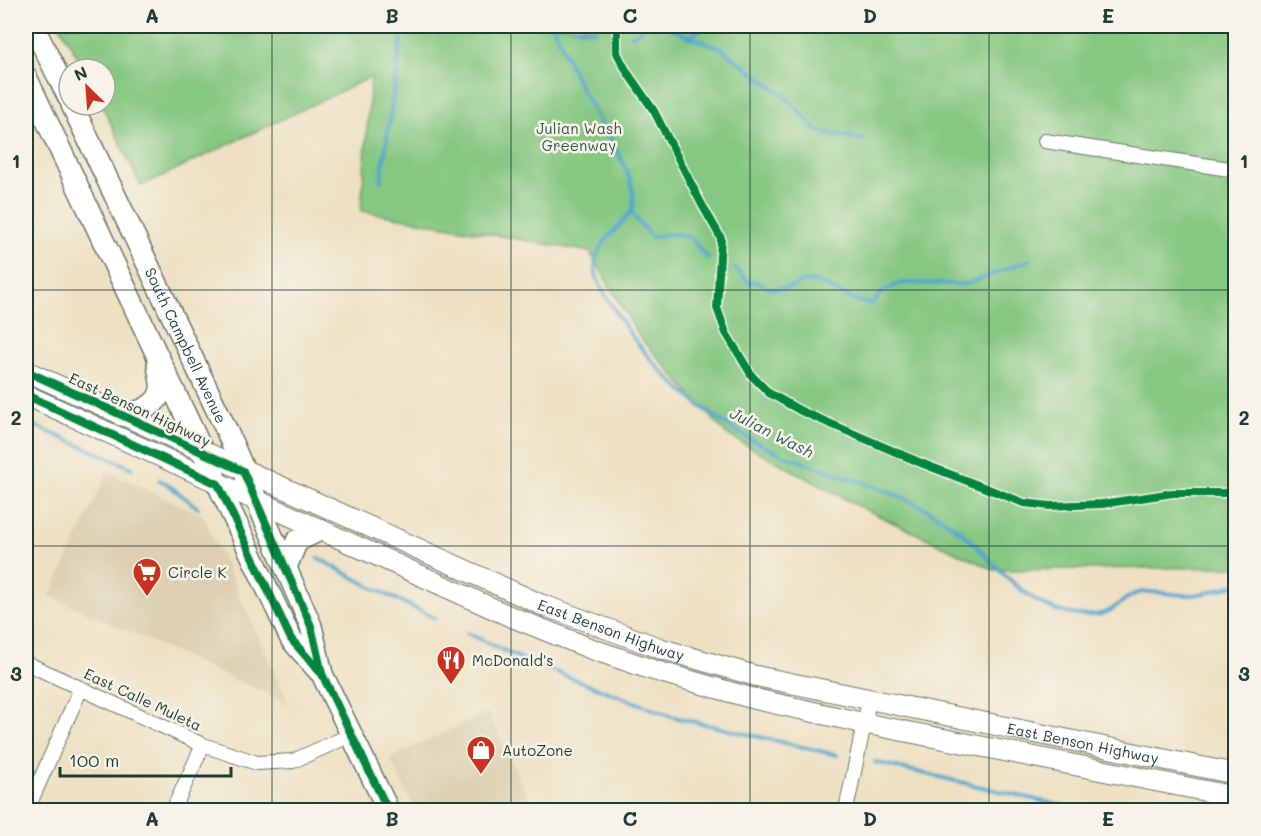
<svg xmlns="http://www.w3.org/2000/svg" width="1261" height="836" viewBox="0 0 1261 836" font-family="Mali,sans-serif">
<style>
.built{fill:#ddd0b2}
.green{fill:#85c881;stroke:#52825a;stroke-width:1.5}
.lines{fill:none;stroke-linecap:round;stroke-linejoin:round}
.stream{stroke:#50a6cc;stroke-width:4}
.street-casing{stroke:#677666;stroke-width:16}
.secondary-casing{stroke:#677666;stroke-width:22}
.primary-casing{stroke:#677666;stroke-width:24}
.street{stroke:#fff;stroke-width:14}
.secondary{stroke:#fff;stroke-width:20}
.primary{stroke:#fff;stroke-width:21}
.cycleway-casing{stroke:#f7f3e8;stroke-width:11}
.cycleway{stroke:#00873e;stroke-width:8}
.grid{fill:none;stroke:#1f3d34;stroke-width:1.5;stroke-opacity:0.55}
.labels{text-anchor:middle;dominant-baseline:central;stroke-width:5;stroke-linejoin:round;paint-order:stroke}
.park-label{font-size:15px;fill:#335943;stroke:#f7f3e8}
.street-label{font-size:15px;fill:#1f3d34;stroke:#f7f3e8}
.poi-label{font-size:15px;fill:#1f3d34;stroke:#f7f3e8;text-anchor:start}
.water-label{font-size:16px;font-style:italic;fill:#2e5c62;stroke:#f7f3e8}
.neatline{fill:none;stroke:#1f3d34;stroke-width:2}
.grid-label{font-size:20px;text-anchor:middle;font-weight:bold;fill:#1f3d34}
</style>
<rect width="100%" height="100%" fill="#f7f3e8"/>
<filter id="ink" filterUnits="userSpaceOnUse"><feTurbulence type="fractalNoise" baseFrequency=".0167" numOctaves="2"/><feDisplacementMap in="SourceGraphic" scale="12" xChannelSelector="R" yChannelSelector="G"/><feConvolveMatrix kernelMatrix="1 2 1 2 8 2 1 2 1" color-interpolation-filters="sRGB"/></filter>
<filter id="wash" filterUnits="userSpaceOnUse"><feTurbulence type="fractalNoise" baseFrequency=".008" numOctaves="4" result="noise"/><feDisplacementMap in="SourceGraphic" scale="24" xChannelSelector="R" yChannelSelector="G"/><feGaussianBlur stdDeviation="1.35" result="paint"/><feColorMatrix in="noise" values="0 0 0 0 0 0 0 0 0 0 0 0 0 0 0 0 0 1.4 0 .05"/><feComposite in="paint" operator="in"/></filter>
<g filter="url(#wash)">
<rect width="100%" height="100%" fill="#eee1c2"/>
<path class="built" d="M108,472L203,515L289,704L50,596Z
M488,712L534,810H415L390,758Z"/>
<path class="green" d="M60,26H1235V567L994,570L856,505L726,434L639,336L590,252L361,211L371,77L141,186L102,105H105V69H84Z"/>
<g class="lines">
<path class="stream" d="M553,26C564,49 573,75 586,98C599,123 645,184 631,212C620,227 601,240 596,258C591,277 607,297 616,312C653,374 719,429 786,456C834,475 885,486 930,511C943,519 956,527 967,537C995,563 1027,606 1067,613C1080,616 1099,617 1111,610C1120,604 1127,596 1138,593C1153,590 1168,594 1183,595C1201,596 1219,590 1236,584
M574,26L579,29L596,31
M666,26L689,37L706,26
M631,36L641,30L643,26
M689,37L719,47L786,97L817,131L864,140
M381,181L403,26
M631,212L651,237C663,235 683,230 693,240C699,247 700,253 709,258
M735,268L749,283L756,281L770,289L787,288L805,281L820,283L855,301L872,304L883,291L901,283L967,284L1030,260
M26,422L132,468
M159,480L166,483L198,508
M318,558L371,587L435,618
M467,633L524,660L674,717L837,755
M875,762L1080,810"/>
</g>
</g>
<g filter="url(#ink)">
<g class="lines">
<g class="street-casing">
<path id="street" d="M1045,141L1236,170
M26,663L203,745L257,763L293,761L351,735
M27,810L81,688
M173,810L203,745
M846,810L869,700"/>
</g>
<g class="secondary-casing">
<g id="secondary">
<path id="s1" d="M26,371L540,604L662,649L756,676L1236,774"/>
<path d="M26,395L507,615L589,648L653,670L751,698L863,723L1236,797"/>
</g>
</g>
<g class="primary-casing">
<g id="primary">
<path d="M33,26L69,98"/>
<path d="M26,77L291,639L319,671"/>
<path id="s2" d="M72,105L225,427L311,626L322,674L388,810"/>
<path d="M121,415C136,413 157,408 161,390C162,383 159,372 158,365"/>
<path d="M286,567L297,541L320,530"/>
</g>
</g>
<use href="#street" class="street"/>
<use href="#secondary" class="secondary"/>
<use href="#primary" class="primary"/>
<g class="cycleway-casing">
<path id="cycleway" d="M617,26V53L627,72L654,111L701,203L721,238L717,308L726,333L752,376L769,393L801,411L921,463L1024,503L1050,506L1102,504L1173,493H1236
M26,371L243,471L311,626L322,674L388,810
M26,395L218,484L291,639L320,672"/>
</g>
<use href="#cycleway" class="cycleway"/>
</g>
</g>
<path class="grid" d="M272,26V810M511,26V810M750,26V810M989,26V810M26,290H1236M26,546H1236"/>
<defs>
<g id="supermarket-pin" transform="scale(1.5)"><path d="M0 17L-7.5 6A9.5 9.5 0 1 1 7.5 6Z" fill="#c8321e" stroke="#f7f3e8"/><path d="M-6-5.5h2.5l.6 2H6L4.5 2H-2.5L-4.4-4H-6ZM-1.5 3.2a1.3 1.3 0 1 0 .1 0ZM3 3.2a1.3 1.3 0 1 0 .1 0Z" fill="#fff"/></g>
<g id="restaurant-pin" transform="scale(1.5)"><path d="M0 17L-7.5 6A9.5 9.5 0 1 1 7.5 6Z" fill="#c8321e" stroke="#f7f3e8"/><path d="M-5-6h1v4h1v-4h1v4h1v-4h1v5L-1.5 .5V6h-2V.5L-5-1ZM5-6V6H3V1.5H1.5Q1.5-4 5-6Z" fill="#fff"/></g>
<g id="shop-pin" transform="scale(1.5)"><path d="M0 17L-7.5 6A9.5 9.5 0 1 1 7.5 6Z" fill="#c8321e" stroke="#f7f3e8"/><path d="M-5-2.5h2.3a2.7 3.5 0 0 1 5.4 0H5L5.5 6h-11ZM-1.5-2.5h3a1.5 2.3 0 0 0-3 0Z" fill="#fff"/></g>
</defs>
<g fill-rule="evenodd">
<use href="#supermarket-pin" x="147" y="572"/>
<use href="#restaurant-pin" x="451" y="660"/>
<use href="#shop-pin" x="481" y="750"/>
</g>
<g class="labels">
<g class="park-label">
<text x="579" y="128">Julian Wash<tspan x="579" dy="17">Greenway</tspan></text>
</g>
<g class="street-label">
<text stroke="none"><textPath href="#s2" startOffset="266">South Campbell Avenue</textPath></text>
<text transform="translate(140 409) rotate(25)">East Benson Highway</text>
<text stroke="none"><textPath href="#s1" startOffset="640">East Benson Highway</textPath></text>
<text transform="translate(143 699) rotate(25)">East Calle Muleta</text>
<text stroke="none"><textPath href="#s1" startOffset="1126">East Benson Highway</textPath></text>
</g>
<g class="poi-label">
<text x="168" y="572">Circle K</text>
<text x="472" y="660">McDonald's</text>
<text x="502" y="750">AutoZone</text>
</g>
<g class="water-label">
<text transform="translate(772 432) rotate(27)">Julian Wash</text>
</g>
</g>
<rect width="1261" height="836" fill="none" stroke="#f7f3e8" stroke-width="66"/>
<g transform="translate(87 87) rotate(335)"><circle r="28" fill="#f7f3e8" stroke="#a1aaa0" stroke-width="1.5"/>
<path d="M0-4.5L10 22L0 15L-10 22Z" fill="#c8321e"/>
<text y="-9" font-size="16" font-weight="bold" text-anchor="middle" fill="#1f3d34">N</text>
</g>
<path d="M60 767v9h171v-9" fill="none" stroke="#1f3d34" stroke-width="3"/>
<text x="69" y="767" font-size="18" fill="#1f3d34" stroke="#f7f3e8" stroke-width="4.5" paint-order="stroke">100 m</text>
<rect x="33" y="33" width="1195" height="770" class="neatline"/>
<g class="grid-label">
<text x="152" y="23">A</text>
<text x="392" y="23">B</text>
<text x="630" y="23">C</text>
<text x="870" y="23">D</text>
<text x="1108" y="23">E</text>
<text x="16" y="168">1</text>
<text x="1244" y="168">1</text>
<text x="16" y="425">2</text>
<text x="1244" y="425">2</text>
<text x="16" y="681">3</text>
<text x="1244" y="681">3</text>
<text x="152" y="826">A</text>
<text x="392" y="826">B</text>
<text x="630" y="826">C</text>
<text x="870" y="826">D</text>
<text x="1108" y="826">E</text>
</g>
</svg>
